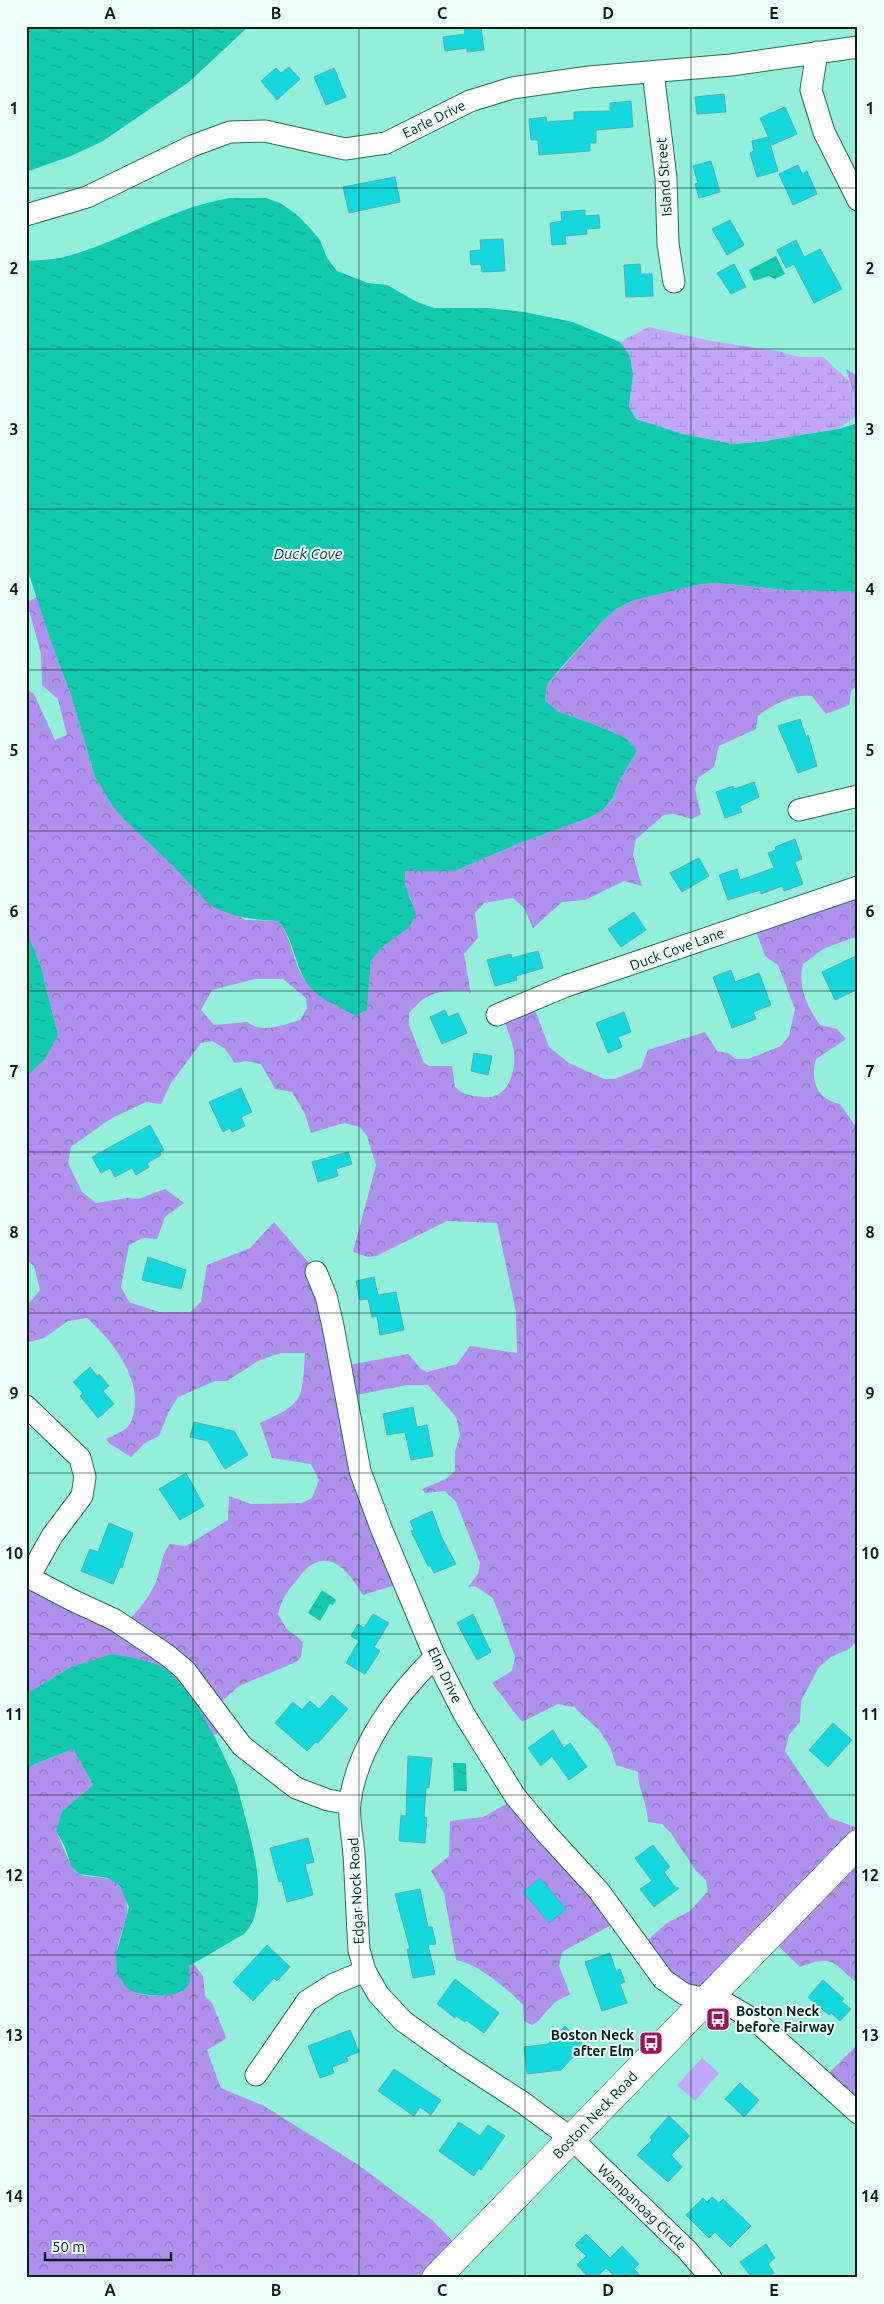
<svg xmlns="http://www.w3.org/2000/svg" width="884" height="2304" viewBox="0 0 884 2304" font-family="Ubuntu,sans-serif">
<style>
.grass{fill:#c1a8f8}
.forest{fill:url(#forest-crowns);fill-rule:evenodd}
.wetland{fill:url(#wetland-marsh)}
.water{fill:url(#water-ripples)}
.building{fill:#13d9df;stroke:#4fb2b5}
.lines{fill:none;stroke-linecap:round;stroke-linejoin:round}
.minor-casing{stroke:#266d60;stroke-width:23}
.major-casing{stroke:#266d60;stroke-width:29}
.minor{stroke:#fff;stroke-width:21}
.major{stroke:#fff;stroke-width:28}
.grid{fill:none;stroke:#03211b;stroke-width:1;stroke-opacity:0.55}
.labels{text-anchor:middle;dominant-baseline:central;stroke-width:4;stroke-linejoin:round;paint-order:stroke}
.street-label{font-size:14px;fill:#03211b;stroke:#eefffa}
.poi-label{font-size:14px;font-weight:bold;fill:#03211b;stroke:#eefffa;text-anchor:start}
.water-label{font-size:15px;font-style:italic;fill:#24433c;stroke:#eefffa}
.neatline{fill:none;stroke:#03211b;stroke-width:2}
.grid-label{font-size:16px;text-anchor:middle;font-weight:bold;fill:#03211b}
</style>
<defs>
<pattern id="forest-crowns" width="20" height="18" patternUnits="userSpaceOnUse" patternTransform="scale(1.25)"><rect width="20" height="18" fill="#b091ee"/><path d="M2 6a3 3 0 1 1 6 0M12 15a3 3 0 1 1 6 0" fill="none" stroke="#8d76c0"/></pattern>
<pattern id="wetland-marsh" width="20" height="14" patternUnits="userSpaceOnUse" patternTransform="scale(1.25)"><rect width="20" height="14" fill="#c1a8f8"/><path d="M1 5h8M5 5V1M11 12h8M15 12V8" fill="none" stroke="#a490d4"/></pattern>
<pattern id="water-ripples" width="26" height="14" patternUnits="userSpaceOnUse" patternTransform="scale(1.25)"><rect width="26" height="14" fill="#13c9ae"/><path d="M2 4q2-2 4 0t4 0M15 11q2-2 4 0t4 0" fill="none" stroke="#10ac95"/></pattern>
</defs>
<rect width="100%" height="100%" fill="#93eeda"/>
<path class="grass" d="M702,2058L719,2073L695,2101L677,2085Z"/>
<path class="forest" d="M846,369L858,376V394L853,392Z
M718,583L785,590L858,592V685L851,691L849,705L826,714L812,696C792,694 774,704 758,716L756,729L719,746L714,767L698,778L695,789L701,814L692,819L674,814L664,815L636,839L633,855L642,886L624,881L585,900L562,902L533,928L524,908L513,898L484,903L475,913L478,938L464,954L471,994L468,991C442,990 427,991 409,1013V1025L424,1063L429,1066H452L455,1087C464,1095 471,1096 483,1097C507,1100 516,1074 514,1053C513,1042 507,1030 504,1019L532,1002L549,1047L569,1063L604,1079H615L641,1068L648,1050L705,1032L717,1051L728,1053L736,1059H748L781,1046L789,1036L795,1009L778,965L765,956L754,925L858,888V936L825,948L803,964C797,985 808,1009 820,1025L837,1029L846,1039L816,1059C810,1081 817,1099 840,1104L858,1130V1640L849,1649L831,1657L819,1667L801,1701L800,1722L789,1735L785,1751L830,1818L858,1828V1984C832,1962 834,1954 800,1967L771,1939L702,2005L643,1944L667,1923L690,1911L708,1891L706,1880L696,1871L670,1832L662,1824L648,1822C648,1805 638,1789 638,1772L616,1765L610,1747L599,1730L574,1707L558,1704L522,1722L492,1683L512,1671L515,1657L493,1598L475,1586L468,1587L478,1574L480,1563L456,1502L445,1491L425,1493L422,1489L446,1479L455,1471V1452L460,1434L456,1417L428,1385H407L356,1395L364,1467L404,1578L392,1586L363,1595C346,1567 325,1544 299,1577C288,1590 282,1598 278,1614L286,1628L303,1642L301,1657L296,1662L239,1686L221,1702L226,1730L212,1736L190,1695L71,1667L26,1694V1578L125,1625C134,1614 145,1603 152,1590C162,1573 159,1558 170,1544L186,1546L228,1520L229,1496L251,1504L302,1503L312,1498L319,1480L311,1464L272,1458L260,1423C304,1403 302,1401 305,1353H281L260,1360L227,1381H215L178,1397L168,1413L159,1436L145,1443L131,1457L110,1444L106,1439C114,1435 127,1431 131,1422C147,1384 114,1342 87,1318L68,1321L44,1338L26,1343V1307L40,1290L34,1266L26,1259V1074H29L58,1035L41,967L26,929V689L34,694L55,740L67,735L58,699L42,685L41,654L27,602L37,597L52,645L71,695L95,777L113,807L174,867L245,920L278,921C291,936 292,957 301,974C313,995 337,1003 355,1016L367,1010L371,961L380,949L394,937L411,899L404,885L405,871H455L522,842L589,818L603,810L613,799L618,783L637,751L626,738L593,724L559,712L545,701L547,685L603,621L616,609L634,600L652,595L701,584ZM255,979H283L306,998L307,1008L300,1020C282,1025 263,1034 247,1022L214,1025L201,1010L212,990ZM212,1041L224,1048L235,1063L246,1061L261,1064L275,1089L292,1092L305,1114L311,1133L344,1123L360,1127L367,1136L376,1165L353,1252L368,1257L376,1256L447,1221L497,1223L516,1312L517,1353L470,1346L457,1364L427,1372L421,1369L408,1354L349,1365L322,1278L274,1222L250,1248L207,1265L201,1302L190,1312H159L129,1302L121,1287L129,1245L143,1238L157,1239L165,1217L184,1203L165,1189L138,1199L127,1198L96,1203L82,1192L68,1163L71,1147L110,1119L146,1102L161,1104L171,1083L201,1043Z
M73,1749L93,1785L62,1811L56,1831C61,1841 71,1870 79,1874C92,1880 113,1873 121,1888C137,1916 118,1927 117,1954C116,1958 119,1964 120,1969C129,2002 154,1997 182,1992L189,1966L193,1963L203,1976L205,1996L212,2003L226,2037L224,2040L207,2050L221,2088L264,2106L357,2164L431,2219L457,2245L437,2278H26V1771L35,1764Z
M518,1798L622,1919L562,1952L559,1966L570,1994L555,2002L538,2021L532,2025L524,2021L523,2005C507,1988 478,1964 456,1960L444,1893L431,1871L449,1856L450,1821L483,1817Z
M858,2044V2104L828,2074Z"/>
<path class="wetland" d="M649,327L711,341L778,351L799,357H823L849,381L853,392L858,394V415L838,429L759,442L733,444L683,434L636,419L629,407L633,374L630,356L620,342Z"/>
<path class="water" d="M26,26H249L189,82L103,141L71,156L26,172Z
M230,198H266L280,203L296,214L308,226L320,240L327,258L337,271L368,283L387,285L417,302L434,308H488L524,312L573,322L620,342L630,356L633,374L629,407L636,419L683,434L733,444L759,442L838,429L858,423V592L785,590L718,583L701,584L634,600L616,609L603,621L559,670L547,685L545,701L559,712L593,724L626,738L637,751L618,783L613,798L603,810L589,818L522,842L455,871H405V885L416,914L409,927L380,949L371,961L367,1010L355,1016C341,1006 321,1001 310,987C294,968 295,939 278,921C250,919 235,918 210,905L174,867L124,819L113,807L95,777L71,695L52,645L26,565V261C39,260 52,260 64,257C121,242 172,207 230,198Z
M776,256L785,274L775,279L769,276L754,281L749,270Z
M26,929L41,967L58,1035L45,1059L29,1074H26Z
M322,1590L336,1600L333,1605L330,1604L320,1621L308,1613Z
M112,1654C131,1658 155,1660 170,1673C197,1698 220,1746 235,1780C239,1790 241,1802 244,1813C253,1846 271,1907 244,1934L189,1966L190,1982C188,1985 185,1990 182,1991C172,1998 135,1997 126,1987C122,1982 124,1980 117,1975L116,1955L129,1907L120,1886L108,1878L79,1874L71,1866L65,1847L56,1831L62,1811L93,1785L73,1749L35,1764L26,1771V1694L71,1667Z
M453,1763H466L467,1791H454Z"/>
<path class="building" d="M464,26H481L484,50L467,52V48L445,51L443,37L465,34Z
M289,67L300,79L277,100L261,81L276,68L281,73Z
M334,68L346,97L326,105L314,77Z
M724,94L726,112L697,114L695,97Z
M631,101L633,127L596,130V143H590V151L539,155L538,140H531L529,119L546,117L547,122L574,120V112L610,111V103Z
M785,107L797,134L772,145L760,118Z
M768,137L778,171L757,177L750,153L754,151L752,141Z
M711,161L720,192L699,198L695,184L698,183L693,166Z
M798,165L802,174L807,171L817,194L793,205L779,174Z
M395,177L400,202L349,213L343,187Z
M585,210V216L599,215L600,228L586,229L587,234L565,236L566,244L552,245L550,223L562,221L561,212Z
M730,220L744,245L727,255L712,229Z
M503,239L505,271L482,272L481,264L471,265L470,251L481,250L480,240Z
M796,240L804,257L820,249L842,289L814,303L794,264L786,268L777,250Z
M640,264L641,274H652L653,296L626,297L624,265Z
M734,264L746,287L731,294L717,273Z
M800,719L806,737L808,735L817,766L798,773L778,726Z
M754,782L759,797L740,806L742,812L725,818L716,792L733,786L734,789Z
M795,839L802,859L795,862L803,884L784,891L782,886L761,894L760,890L728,900L719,875L737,869L740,880L774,868L768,853L776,850L775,847Z
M699,858L709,876L682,892L670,873Z
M634,912L646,930L621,947L608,929Z
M538,951L543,968L516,976L517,980L495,986L487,960L511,954L512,958Z
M858,955V989L835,1000L822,972Z
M731,970L735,982L759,973L771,1005L753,1012L756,1019L732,1028L713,977Z
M445,1010L448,1017L458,1013L467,1033L442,1044L430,1017Z
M624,1012L631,1032L618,1037L622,1047L608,1053L596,1023Z
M474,1053L492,1056L488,1075L471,1071Z
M241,1088L252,1112L241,1117L245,1126L232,1132L230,1128L223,1132L209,1102Z
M150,1125L164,1150L160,1152L161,1155L147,1163L149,1167L136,1175L132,1168L115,1177L110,1168L101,1173L92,1157Z
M348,1152L352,1164L336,1169L338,1176L318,1182L312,1162Z
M148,1257L186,1270L181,1289L142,1280Z
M374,1277L378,1295L396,1292L404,1330L380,1335L377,1316L372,1317L368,1299L360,1300L356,1281Z
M90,1367L97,1376L99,1374L109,1386L103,1391L114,1404L98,1418L80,1396L83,1393L73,1382Z
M413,1407L417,1427L427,1425L433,1456L411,1460L405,1432L387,1435L383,1414Z
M194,1422L234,1431L248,1455L225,1469L208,1441L190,1437Z
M186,1473L204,1506L180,1520L159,1489Z
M432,1511L442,1538L456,1564L434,1573L430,1565L428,1566L411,1531L414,1530L410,1521Z
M109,1523L133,1533L122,1568L120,1567L113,1584L81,1571L90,1549L98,1552Z
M373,1614L389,1623L374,1647L380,1651L365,1674L346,1663L359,1641L351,1636L358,1624L364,1628Z
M473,1614L491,1652L477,1660L457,1623Z
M332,1695L348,1709L318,1743L316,1742L307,1751L275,1723L293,1702L302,1710L310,1701L319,1709Z
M833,1723L852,1740L828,1767L809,1750Z
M553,1730L564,1748L570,1743L587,1767L569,1780L552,1756L541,1766L528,1748Z
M408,1756L432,1758L429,1788L426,1787L424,1817L427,1818L425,1843L399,1841L401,1815L406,1816Z
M308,1838L314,1862L305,1864L313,1895L287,1902L282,1881L279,1882L270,1848Z
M653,1845L670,1867L664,1872L675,1887L679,1888L654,1907L640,1889L652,1881L635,1858Z
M540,1878L566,1909L549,1923L523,1892Z
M420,1889L428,1927H432L436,1944L428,1945L435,1974L413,1978L407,1949H410L395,1894Z
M267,1945L290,1967L277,1981L274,1978L253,2001L233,1982Z
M610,1953L616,1971L620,1969L625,1982L620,1984L627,2003L602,2011L585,1962Z
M455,1979L499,2013L484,2033L466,2020L465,2022L456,2016L455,2018L437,2004Z
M823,1980L844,1999L841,2001L851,2009L840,2021L831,2013L829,2015L808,1997Z
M565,2026L584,2045L561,2070L527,2074L524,2047L548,2044Z
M350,2030L359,2052L346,2057L348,2061L332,2067L334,2073L320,2078L308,2046Z
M394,2069L441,2100L431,2115L420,2107L414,2116L378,2091Z
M740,2083L759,2100L744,2117L725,2099Z
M669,2116L690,2136L671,2155L682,2167L668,2182L637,2155L652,2140L650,2137Z
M459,2122L480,2136L488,2125L505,2136L481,2170L479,2168L474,2176L439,2151Z
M712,2197L719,2203L723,2199L751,2226L730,2247L715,2232L709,2238L686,2215L703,2198L707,2202Z
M586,2234L610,2258L622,2246L639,2264L634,2269L642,2278H616L606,2268L596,2278H589L577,2265L586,2256L575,2245Z
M766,2244L775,2258L768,2264L774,2273L767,2278H752L740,2262Z"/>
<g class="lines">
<g class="minor-casing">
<path id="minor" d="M817,52L811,90L824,132L858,200
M653,72L666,178L668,244L674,282
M26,215L87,197L192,146L230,132L265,131L345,149L386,143L470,101L512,88L589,77L731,65L858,47
M799,810L858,796
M497,1015L566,986L858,887
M316,1272L326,1296L333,1326L360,1471L381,1528L435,1657L464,1714L515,1796L545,1832L599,1891L663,1979L684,1994L727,2004L756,2021L858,2113
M26,1406L80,1458L85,1477L82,1496L52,1536L29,1577
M26,1576L72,1600L115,1620L167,1655L185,1670L242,1746L296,1788L328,1800L350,1804
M435,1657C396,1695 357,1747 350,1802C348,1819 353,1838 354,1855C356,1887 357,1919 359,1950L365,1971L378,1994L403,2021L456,2059L522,2102L572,2139L687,2250L711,2278
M256,2075L307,2001L334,1984L365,1971"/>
</g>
<g class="major-casing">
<path id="major" d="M436,2278L858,1844"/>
</g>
<use href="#minor" class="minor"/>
<use href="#major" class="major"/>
</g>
<path class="grid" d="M193,26V2278M359,26V2278M525,26V2278M691,26V2278M26,188H858M26,349H858M26,509H858M26,670H858M26,831H858M26,991H858M26,1152H858M26,1313H858M26,1473H858M26,1634H858M26,1795H858M26,1955H858M26,2116H858"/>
<defs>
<g id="bus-square" transform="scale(1.25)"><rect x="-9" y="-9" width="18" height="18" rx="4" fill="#a01058" stroke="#eefffa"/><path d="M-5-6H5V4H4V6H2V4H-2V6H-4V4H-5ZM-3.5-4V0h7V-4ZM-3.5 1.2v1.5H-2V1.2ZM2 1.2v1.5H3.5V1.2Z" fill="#fff"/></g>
</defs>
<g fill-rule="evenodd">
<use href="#bus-square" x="718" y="2019"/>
<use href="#bus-square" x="651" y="2043"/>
</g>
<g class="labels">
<g class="street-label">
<text transform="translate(434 119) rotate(-26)">Earle Drive</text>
<text transform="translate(664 177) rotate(-94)">Island Street</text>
<text transform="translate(677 949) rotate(-20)">Duck Cove Lane</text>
<text transform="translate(445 1675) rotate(64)">Elm Drive</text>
<text transform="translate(356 1891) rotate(-93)">Edgar Nock Road</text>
<text transform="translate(595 2115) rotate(-46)">Boston Neck Road</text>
<text transform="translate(642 2207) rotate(44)">Wampanoag Circle</text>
</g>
<g class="poi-label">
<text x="736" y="2011">Boston Neck<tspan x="736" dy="16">before Fairway</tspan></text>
<text x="634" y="2035" text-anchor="end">Boston Neck<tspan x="634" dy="16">after Elm</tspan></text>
</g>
<g class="water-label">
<text x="308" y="553">Duck Cove</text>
</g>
</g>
<rect width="884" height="2304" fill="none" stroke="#eefffa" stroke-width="55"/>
<path d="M45 2252v8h126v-8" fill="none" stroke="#03211b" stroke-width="2.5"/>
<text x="52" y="2252" font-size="15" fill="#03211b" stroke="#eefffa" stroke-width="4" paint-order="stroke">50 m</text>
<rect x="28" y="28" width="828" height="2248" class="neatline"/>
<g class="grid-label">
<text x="110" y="19">A</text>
<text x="276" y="19">B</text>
<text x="442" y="19">C</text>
<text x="608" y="19">D</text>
<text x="774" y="19">E</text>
<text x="14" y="114">1</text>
<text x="870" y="114">1</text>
<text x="14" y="274">2</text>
<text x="870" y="274">2</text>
<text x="14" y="435">3</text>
<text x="870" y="435">3</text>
<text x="14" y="595">4</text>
<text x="870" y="595">4</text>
<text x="14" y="756">5</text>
<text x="870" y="756">5</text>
<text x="14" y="917">6</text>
<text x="870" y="917">6</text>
<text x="14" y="1077">7</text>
<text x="870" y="1077">7</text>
<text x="14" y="1238">8</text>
<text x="870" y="1238">8</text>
<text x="14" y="1399">9</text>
<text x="870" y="1399">9</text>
<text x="14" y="1559">10</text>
<text x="870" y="1559">10</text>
<text x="14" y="1720">11</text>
<text x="870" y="1720">11</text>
<text x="14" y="1881">12</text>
<text x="870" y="1881">12</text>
<text x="14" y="2041">13</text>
<text x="870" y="2041">13</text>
<text x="14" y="2202">14</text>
<text x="870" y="2202">14</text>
<text x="110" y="2296">A</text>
<text x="276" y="2296">B</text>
<text x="442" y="2296">C</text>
<text x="608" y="2296">D</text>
<text x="774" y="2296">E</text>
</g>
</svg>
